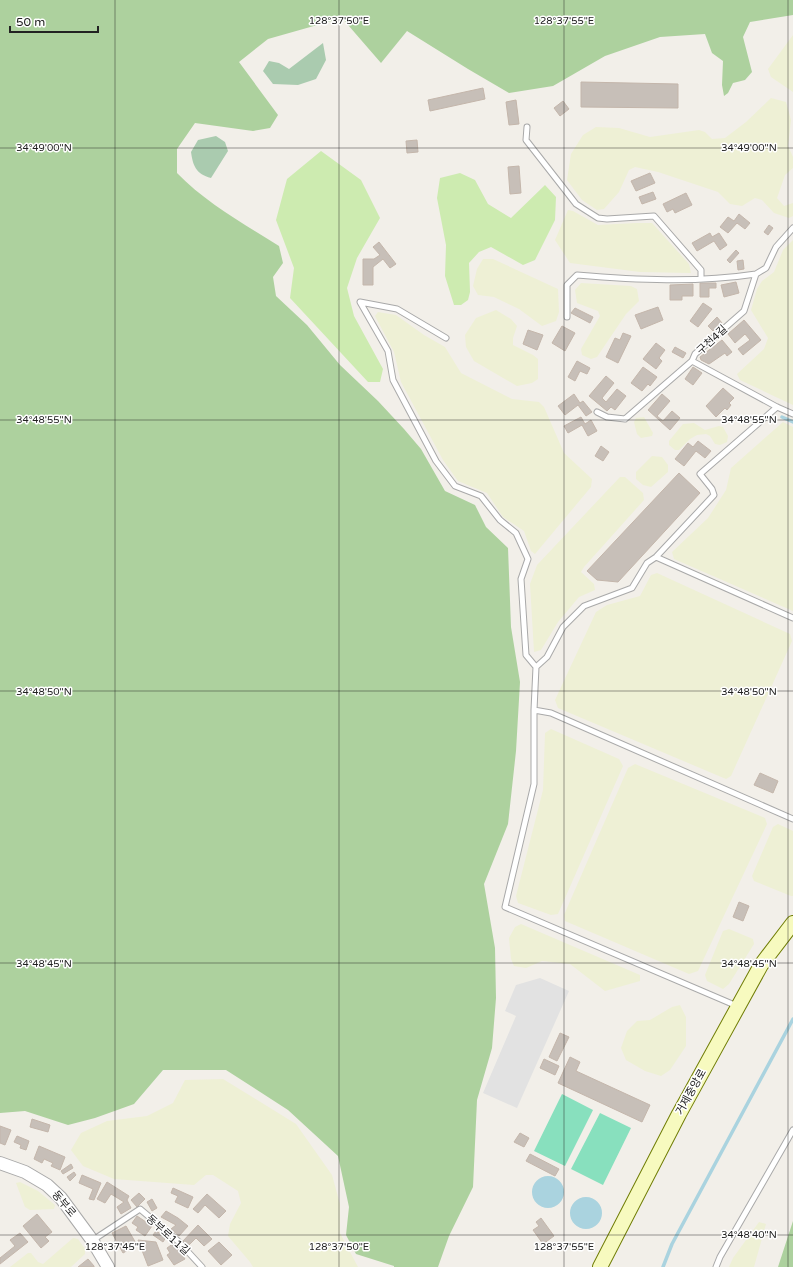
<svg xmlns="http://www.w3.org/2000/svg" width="793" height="1267" viewBox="0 0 793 1267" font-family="'Varela Round','Noto Sans KR',sans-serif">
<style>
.farmland{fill:#eef0d5}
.grass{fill:#cdebb0}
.forest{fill:#add19e}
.cemetery{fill:#aacbaf}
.pitch{fill:#88e0be}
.parking{fill:#e2e2e2}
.water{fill:#aad3df}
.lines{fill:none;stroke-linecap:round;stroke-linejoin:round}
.stream{stroke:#aad3df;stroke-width:3.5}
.building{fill:#c7bfb8;stroke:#c4b6ab}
.service-casing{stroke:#a9a9a9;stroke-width:7}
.tertiary-casing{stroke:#a9a9a9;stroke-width:14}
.secondary-casing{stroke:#707d05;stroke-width:16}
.service{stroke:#fff;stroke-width:5}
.tertiary{stroke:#fff;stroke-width:12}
.secondary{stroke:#f7fabf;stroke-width:14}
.ticks{fill:none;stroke:#222;stroke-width:1;stroke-opacity:0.45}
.labels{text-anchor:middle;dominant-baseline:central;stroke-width:3;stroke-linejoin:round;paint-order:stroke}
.street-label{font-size:11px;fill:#222;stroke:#fff}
.ticks-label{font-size:10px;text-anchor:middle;fill:#222;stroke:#fff;stroke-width:3;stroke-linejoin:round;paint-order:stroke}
</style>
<rect width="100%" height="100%" fill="#f2efe9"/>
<path class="farmland" d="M793,35V92L771,77L768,69Z
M771,98L786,102L791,120L788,146L793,157V168L785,175L777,198L784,206L793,203V216L789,218L774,213L762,200L755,198L742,206L730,204L718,192L658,172L635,167L629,170L619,192L604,209L597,210L582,200L567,180L571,154L583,135L596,127L619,128L650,137L699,130L705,132L712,139L725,138L746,122Z
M568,210L573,211L598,225L636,223H652L689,264L691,273L640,272L570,263L555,240Z
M793,240V405L740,380L737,374L764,349L768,338L751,310L757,289L762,281L774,272L783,250Z
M483,259H493L558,289L559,312L556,321L542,326L519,309L494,297L478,295L473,286L477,269Z
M581,283L631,286L637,289L639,301L626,314L597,357L591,359L582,355L581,349L600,316L598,311L577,303L575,290Z
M496,310L511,319L517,326L513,338V345L533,355L538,359V379L532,383L517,386L474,361L466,347L465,335L476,318Z
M378,312L396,315L424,335L445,347L461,373L512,399L539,402L544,407L564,453L592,479L591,487L535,554L531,551L524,531L503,517L487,493L458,481L443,460L401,382L394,352L375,316Z
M644,417L653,433L652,436L641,438L637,434L634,422L636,418Z
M783,422L793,427V611L674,559L672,552L708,518L726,490L731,468Z
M694,423L705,430L719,426L723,427L728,436L727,442L720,445L715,444L710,436L706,434L697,435L690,439L679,450H675L669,445V441L683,424Z
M652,456L662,457L668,465V472L651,487L643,485L636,479V472Z
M620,477H625L643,493L644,500L584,567L581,572L594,584L595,590L579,597L558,622L541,650L534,652L530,584L537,565Z
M657,573L790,634L792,641L731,776L726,779L558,708L555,700L596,612L607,605L640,596L651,575Z
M551,729L619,759L623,766L558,914L551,915L518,903L516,896L543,790L545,733Z
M635,764L765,818L767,824L698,971L689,974L565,921L564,915L628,768Z
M778,824L793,831V896H791L754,881L752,876L773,827Z
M521,924L640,975V981L605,991L570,964L542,961L526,968L514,966L511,959L509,938L515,927Z
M729,929L753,939L754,944L729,984L723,989L707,981L705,975L723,931Z
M680,1005L686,1017V1046L670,1070L661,1076L645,1071L626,1060L621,1048L627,1031L637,1021L650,1020L672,1007Z
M223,1079L296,1124L332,1175L340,1204V1233L358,1267H253L250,1262L228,1236L230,1224L241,1203L238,1191L213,1175H206L194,1185L114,1179L83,1166L71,1150L81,1133L107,1121L147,1116L173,1103L185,1080Z
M20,1182L38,1191L55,1205L54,1209L30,1210L25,1207L16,1183Z
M759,1222L766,1224L754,1267H729L733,1258Z
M73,1238L78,1239L85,1249V1254L71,1267H10L28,1253H31L38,1262L43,1264Z"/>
<path class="grass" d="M321,151L361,180L380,218L357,258L347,288L354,316L383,369L380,382H368L290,298L294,268L276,220L287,179Z
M460,173L475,180L488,204L511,218L545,185L556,197L555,220L535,260L523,265L491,247L479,252L469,263L470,292L468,300L461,305H454L445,276L446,245L437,198L440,178Z"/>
<path class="forest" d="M0,0H793V15L750,22L743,37L752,72L745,80L733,83L728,93L724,96L722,85L723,61L712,53L705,34L660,37L605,56L553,86L509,93L468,69L407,31L381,63L342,18L268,39L239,62L278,115L270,128L253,131L195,123L177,149V173C206,203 244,224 279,246L283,263L273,277L276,296L307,325L340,365L378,401L404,429L421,449L445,491L475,505L486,527L508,548L511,627L520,682L516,751L508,824L484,884L495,948L496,998L492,1048L477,1100L473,1187L449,1236L438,1267H394V1266L356,1254L346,1235L349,1207L338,1156L288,1110L226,1070H163L134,1104L95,1118L68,1125L25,1111L0,1113Z
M793,1221V1267H778Z"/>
<path class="cemetery" d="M323,43L326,60L316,79L298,85L273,84L263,71L269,61L279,63L289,69Z
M216,136L225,142L228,151L211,178C196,174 193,166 191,152L198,140Z"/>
<path class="pitch" d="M562,1094L593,1110L565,1166L534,1151Z
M600,1113L631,1128L603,1185L571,1169Z"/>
<path class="parking" d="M540,978L569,991L517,1108L483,1093L516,1016L505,1011L516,985Z"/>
<path class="water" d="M532 1192a16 16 0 1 1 32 0a16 16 0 1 1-32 0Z
M570 1213a16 16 0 1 1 32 0a16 16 0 1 1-32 0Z"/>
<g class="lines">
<path class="stream" d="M782,417L793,422
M663,1267L672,1244L793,1019"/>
</g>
<path class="building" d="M581,82L678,84V108L581,107Z
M483,88L485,99L430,111L428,100Z
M516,100L519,124L509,125L506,102Z
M563,101L569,109L560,116L554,108Z
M417,140L418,152L407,153L406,141Z
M519,166L521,193L510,194L508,167Z
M650,173L655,183L636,191L631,181Z
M653,192L656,199L642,204L639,197Z
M686,193L692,205L675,213L673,209L667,212L663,204Z
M739,214L750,223L745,229L737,223L728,233L720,227L728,217L734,221Z
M769,225L773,228L768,235L764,232Z
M710,233L712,237L719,233L727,245L720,250L714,241L697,251L692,243Z
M379,242L396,264L390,268L383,259L373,267V285H363V259H374L380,255L373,247Z
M736,250L739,253L730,263L727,260Z
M743,260L744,269L738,270L737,261Z
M736,282L739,293L724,297L721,285Z
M700,283H716V288H709V297H700Z
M693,284V296H682V300H670V285Z
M703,303L712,309L698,327L690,321Z
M658,307L663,320L641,329L635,315Z
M575,308L593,317L590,323L571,313Z
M717,317L722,323L713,331L708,326Z
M744,320L761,340L743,355L738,349L750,340L745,334L735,343L728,334Z
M562,326L575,333L565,351L552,343Z
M528,330L543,335L537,350L523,344Z
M623,333L631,336L618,363L606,357L615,338L620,340Z
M722,340L732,352L727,356L725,353L709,364L701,360L700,357Z
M656,343L665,350L659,358L662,361L656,369L643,359Z
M675,347L686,353L683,358L672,352Z
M577,361L590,368L587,374L580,371L575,381L568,377Z
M643,367L657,377L650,386L648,384L642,391L631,383Z
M693,367L702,373L693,385L685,379Z
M606,376L614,383L602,398L606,402L617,389L626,396L615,410L611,407L607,411L589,396Z
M723,388L734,398L729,403L731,405L727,410L725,408L716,417L706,406Z
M574,394L580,403L583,401L592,412L586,416L578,405L565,415L558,406Z
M662,394L670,401L657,416L663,421L672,411L680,418L670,430L648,410Z
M581,417L585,424L591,420L597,431L588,436L582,425L568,433L564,426Z
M698,441L711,451L705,458L696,451L684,466L675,459L688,443L693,447Z
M601,446L609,452L603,461L595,456Z
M679,473L700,493L618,582L597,580L587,571Z
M760,773L778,781L773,793L754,785Z
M739,902L749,906L743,921L733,917Z
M560,1033L569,1037L557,1061L549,1057Z
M570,1057L580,1062L576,1071L650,1105L642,1122L558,1083Z
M544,1059L559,1066L555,1075L540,1068Z
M32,1119L50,1125L48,1132L30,1127Z
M0,1126L11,1130L5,1145L0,1143Z
M520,1133L529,1138L524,1147L514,1142Z
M17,1136L29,1141L26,1150L20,1148L21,1145L14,1142Z
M39,1146L65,1157L60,1170L51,1166L53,1163L44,1159L42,1163L34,1159Z
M530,1154L559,1169L555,1176L526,1161Z
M71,1164L73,1168L63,1174L61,1171Z
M74,1172L76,1175L70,1181L67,1177Z
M82,1175L101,1183L94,1200L89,1199L93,1189L79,1183Z
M107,1182L129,1196L127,1200L131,1208L121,1214L117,1207L124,1202L111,1194L105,1203L97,1199Z
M173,1188L193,1197L188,1208L175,1202L178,1196L171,1193Z
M139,1193L145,1199L137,1207L131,1200Z
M207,1194L226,1211L219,1218L205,1205L198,1213L193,1209Z
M152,1199L157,1208L152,1211L147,1202Z
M166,1211L178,1218L188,1226L179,1236L171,1229L176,1225L161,1217Z
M37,1214L52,1232L45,1237L49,1241L41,1248L23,1226Z
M137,1216L152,1226L145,1236L136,1230L138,1227L132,1223Z
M541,1218L554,1236L543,1244L533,1230L539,1226L536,1222Z
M198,1225L212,1239L204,1246L196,1238L188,1246L183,1241Z
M126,1226L137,1245L123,1253L112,1233Z
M156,1231L166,1237L163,1242L153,1235Z
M20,1233L28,1242L0,1264V1258L15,1246L10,1240Z
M138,1240L156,1242L163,1260L148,1266Z
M219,1242L232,1255L221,1265L208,1251Z
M174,1243L185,1259L174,1265L167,1255L170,1253L167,1248Z
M88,1259L94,1266V1267H78Z"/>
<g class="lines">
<g class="service-casing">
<path id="service" d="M527,127L526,140L576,204L598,218L607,219L654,216L701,270V279
M793,228L776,247L766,268L756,274L744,311L695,354L692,361L777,407L793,414
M567,317V285L577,275C636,280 697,283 756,274
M446,338L397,309L360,302L388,351L393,380L436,461L455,486L481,496L500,520L516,533L528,559L521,579L526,655L536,667L534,710V784L505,907L737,1006
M597,412L607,417L625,419L692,361
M656,557L793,618
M536,667L547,657L563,627L584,606L632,588L647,563L656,557L714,495L712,489L700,474L777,407
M534,710L551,713L793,819
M93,1240L140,1209L178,1241L202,1267
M716,1267L720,1257L793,1130"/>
</g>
<g class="tertiary-casing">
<path id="tertiary" d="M0,1163L25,1172L47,1185L61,1198L92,1240L108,1267"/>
</g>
<g class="secondary-casing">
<path id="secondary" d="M600,1267L679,1114L761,965L793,923"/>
</g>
<use href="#service" class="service"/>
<use href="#tertiary" class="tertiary"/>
<use href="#secondary" class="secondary"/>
</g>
<path class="ticks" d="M115,0V1267M339,0V1267M564,0V1267M788,0V1267M0,148H793M0,420H793M0,691H793M0,963H793M0,1235H793"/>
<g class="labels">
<g class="street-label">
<text transform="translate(712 340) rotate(-43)">구천4길</text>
<text transform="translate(691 1092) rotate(-61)">거제중앙로</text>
<text transform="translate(64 1204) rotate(50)">동부로</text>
<text transform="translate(168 1235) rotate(42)">동부로11길</text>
</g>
</g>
<g class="ticks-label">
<text x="339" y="24">128°37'50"E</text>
<text x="564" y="24">128°37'55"E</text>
<text x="44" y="151">34°49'00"N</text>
<text x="749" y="151">34°49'00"N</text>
<text x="44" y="423">34°48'55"N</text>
<text x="749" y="423">34°48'55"N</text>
<text x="44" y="695">34°48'50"N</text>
<text x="749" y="695">34°48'50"N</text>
<text x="44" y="967">34°48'45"N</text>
<text x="749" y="967">34°48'45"N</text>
<text x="749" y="1238">34°48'40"N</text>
<text x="115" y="1250">128°37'45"E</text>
<text x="339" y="1250">128°37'50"E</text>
<text x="564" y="1250">128°37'55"E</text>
</g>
<path d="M10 26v6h88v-6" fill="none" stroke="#222222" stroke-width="2"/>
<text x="16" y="26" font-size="12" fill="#222222" stroke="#ffffff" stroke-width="3" paint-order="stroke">50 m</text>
</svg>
